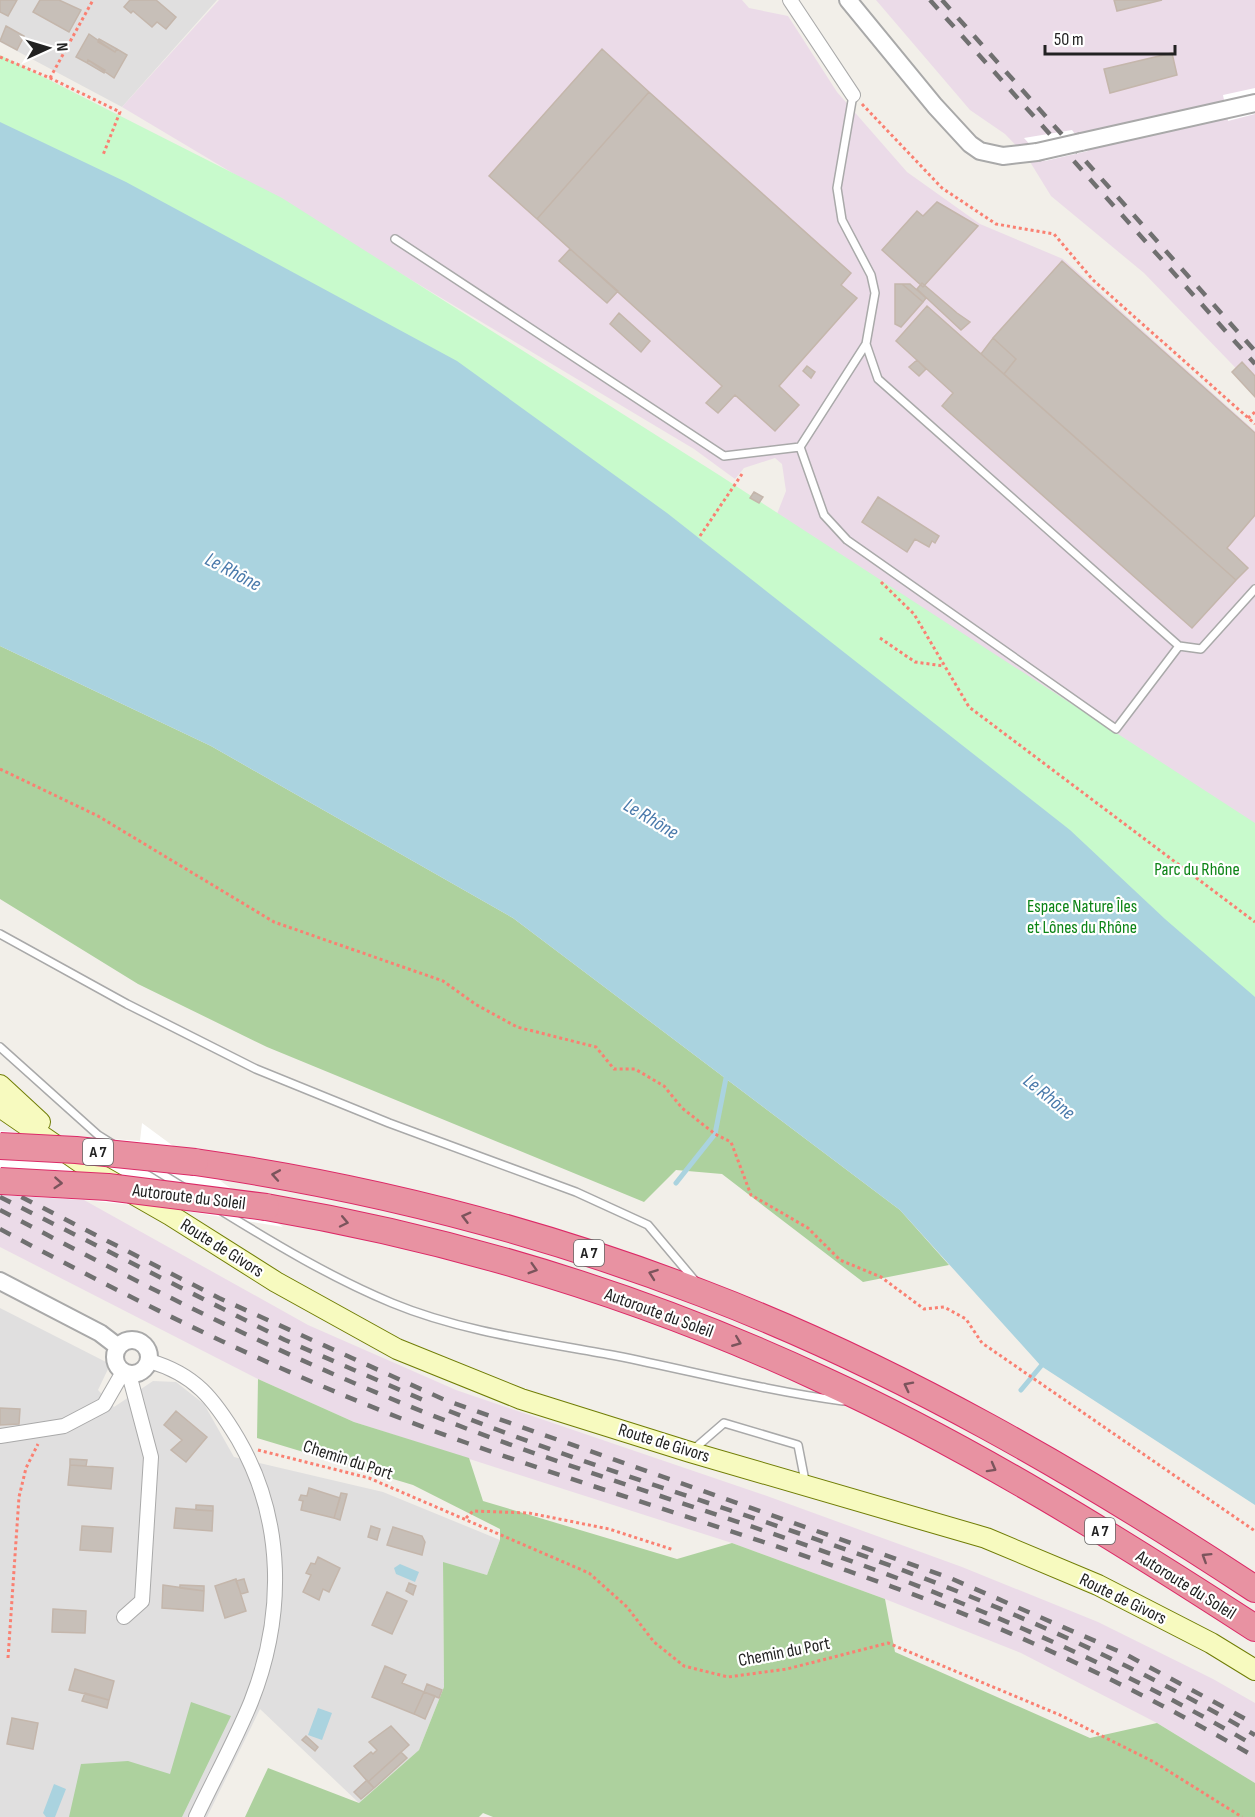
<svg xmlns="http://www.w3.org/2000/svg" width="1255" height="1817" viewBox="0 0 1255 1817" font-family="'Sofia Sans Condensed',sans-serif">
<style>
.residential{fill:#e0dfdf}
.industrial{fill:#ebdbe8}
.forest{fill:#add19e}
.park{fill:#c8facc}
.water{fill:#aad3df}
.pier{fill:#fff}
.lines{fill:none;stroke-linecap:round;stroke-linejoin:round}
.stream{stroke:#aad3df;stroke-width:5}
.building{fill:#c7bfb8;stroke:#c4b6ab;stroke-width:1.5}
.service-casing{stroke:#a9a9a9;stroke-width:10}
.minor-casing{stroke:#a9a9a9;stroke-width:16}
.tertiary-casing{stroke:#a9a9a9;stroke-width:20}
.secondary-casing{stroke:#707d05;stroke-width:22}
.motorway-casing{stroke:#dc2a67;stroke-width:28}
.path{stroke:#fa8072;stroke-width:3;stroke-dasharray:3 3;stroke-linecap:butt}
.service{stroke:#fff;stroke-width:7}
.minor{stroke:#fff;stroke-width:14}
.tertiary{stroke:#fff;stroke-width:16}
.secondary{stroke:#f7fabf;stroke-width:20}
.motorway{stroke:#e892a2;stroke-width:26}
.rail{stroke:#707070;stroke-width:4.5;stroke-dasharray:12 12;stroke-linecap:butt}
.tertiary-bridge-casing{stroke:#a9a9a9;stroke-width:20;stroke-linecap:butt}
.motorway-bridge-casing{stroke:#dc2a67;stroke-width:28;stroke-linecap:butt}
.tertiary-bridge{stroke:#fff;stroke-width:16}
.motorway-bridge{stroke:#e892a2;stroke-width:26}
.oneway{stroke:#7b545c}
.labels{text-anchor:middle;dominant-baseline:central;stroke-width:4.5;stroke-linejoin:round;paint-order:stroke}
.shield{fill:#fff;stroke:#646464;stroke-width:1.5}
.shield-label{font-size:16px;font-weight:bold;fill:#222}
.park-label{font-size:18px;fill:#0c8416;stroke:#fff}
.street-label{font-size:18px;fill:#222;stroke:#fff}
.water-label{font-size:20px;font-style:italic;fill:#4a7aab;stroke:#fff}
</style>
<rect width="100%" height="100%" fill="#f2efe9"/>
<path class="residential" d="M0,0H217L122,107L0,42Z
M0,1308L106,1362L108,1369L98,1390L114,1407L153,1381L176,1382L204,1404L234,1457L383,1492L500,1540L487,1575L443,1563L444,1687L419,1750L359,1803L260,1709L207,1817H0Z"/>
<path class="industrial" d="M219,0H742L749,8L788,16L837,92L907,172L980,224L1063,259L1255,431V832L777,514L786,491L782,464L775,458L744,468L735,479L694,449L122,107Z
M876,0H1255V388L1144,273L1051,196L1027,157L1005,134L970,110Z
M0,1195L84,1200L308,1325L456,1390L767,1496L962,1567L1098,1622L1213,1679L1255,1703V1783L1157,1723L1021,1653L885,1599L732,1543L354,1422L258,1379L0,1247Z"/>
<path class="forest" d="M0,646L211,746L513,918L900,1210L949,1265L863,1282L722,1174L676,1170L644,1202L267,1047L138,984L0,899Z
M258,1379L354,1422L469,1458L483,1501L677,1559L732,1543L885,1599L895,1652L1090,1738L1157,1723L1255,1783V1817H493L483,1813L479,1817H245L268,1768L359,1803L419,1750L444,1687L443,1562L487,1575L500,1540V1529L413,1485L257,1438Z
M191,1702L231,1716L182,1817H69L81,1764L128,1761L170,1774Z"/>
<path class="park" d="M0,55L282,198L719,475L1255,823V1269L0,404Z"/>
<path class="water" d="M0,122L126,182L457,361L667,513L1070,830L1165,919L1255,997V1505L1041,1366L900,1210L513,918L211,746L0,646Z
M400,1564L419,1572L415,1582L396,1574L394,1568Z
M318,1708L332,1713L322,1740L308,1735Z
M54,1784L66,1789L55,1817H46L43,1813Z"/>
<path class="pier" d="M1255,88V114L1228,121L1223,95Z
M1072,130L1088,151L1045,161L1024,138Z
M142,1123L283,1227L173,1209L84,1200L0,1195V1131L140,1141Z"/>
<g class="lines">
<path class="stream" d="M676,1183L715,1134L726,1078
M1021,1390L1041,1366"/>
</g>
<path class="building" d="M0,0H17L8,16L0,12Z
M40,0H59L81,10L69,32L33,12Z
M130,0H156L176,17L166,29L157,22L152,27L133,11L131,13L124,7Z
M1114,0H1162L1117,11Z
M6,26L24,36L17,50L0,41Z
M89,34L115,52L117,49L127,55L114,78L88,60L87,63L76,57Z
M99,39L117,49L115,52L98,42Z
M602,49L649,92L537,219L489,176Z
M1172,53L1177,75L1110,93L1104,69Z
M88,60L105,70L104,73L87,63Z
M649,92L851,273L841,285L857,298L779,386L799,405L775,431L735,395L718,413L706,403L722,386L537,219Z
M937,202L978,226L923,287L882,250L917,211L923,216Z
M570,249L618,291L607,303L559,261Z
M1062,261L1255,433V515L1227,548L1248,568L1236,580L1004,374L1016,359L993,338Z
M922,283L957,313L970,322L961,330L917,289Z
M895,284H902L923,302L901,327L895,324Z
M902,284H910L926,298L923,302Z
M927,306L1236,580L1192,628L942,406L953,393L896,341Z
M619,313L650,341L641,352L610,324Z
M993,338L1016,359L1004,374L981,354Z
M917,360L926,369L919,376L909,367Z
M1242,362L1255,376V397L1232,372Z
M807,366L815,372L811,378L803,371Z
M754,492L763,497L759,503L750,498Z
M878,497L939,536L935,543L932,541L929,547L915,539L907,552L862,522Z
M0,1408L20,1409L19,1424L0,1425Z
M176,1411L207,1437L186,1462L171,1450L182,1440L164,1425Z
M70,1459L87,1460L86,1466L70,1465Z
M70,1465L113,1468L111,1489L68,1485Z
M309,1488L340,1498L334,1518L301,1510L303,1501L299,1500L301,1495L307,1496Z
M341,1493L347,1494L340,1520L334,1518Z
M196,1505L213,1506V1511L196,1510Z
M176,1508L213,1511L212,1531L174,1528Z
M82,1526L113,1528L111,1552L80,1550Z
M371,1526L380,1529L377,1540L368,1537Z
M393,1527L422,1536L425,1542L422,1555L387,1545Z
M318,1557L340,1568L329,1592L323,1589L319,1600L303,1592L311,1575L306,1573L311,1563L315,1564Z
M236,1579L246,1611L225,1618L215,1586Z
M244,1579L248,1592L241,1594L236,1581Z
M409,1583L416,1586L413,1595L406,1591Z
M163,1585L204,1591L203,1611L162,1608Z
M180,1585L204,1586V1591L180,1588Z
M387,1592L407,1601L392,1634L372,1625Z
M53,1609L86,1611L85,1633L52,1632Z
M385,1666L406,1675L402,1683L424,1692L414,1714L372,1697Z
M75,1669L114,1681L109,1700L69,1690Z
M427,1684L442,1690L439,1698L424,1692Z
M424,1692L435,1696L425,1719L414,1714Z
M85,1693L109,1700L107,1708L82,1701Z
M12,1718L38,1723L33,1749L7,1744Z
M391,1726L409,1745L368,1782L354,1766L371,1752L373,1754L377,1750L369,1742Z
M306,1736L318,1747L315,1751L302,1740Z
M401,1752L407,1758L374,1788L368,1782Z
M367,1780L374,1788L361,1799L354,1792Z"/>
<g class="lines">
<g class="service-casing">
<path id="service" d="M853,95L837,188L842,220L871,275L875,293L866,344L878,379L1179,646L1201,649L1255,589
M395,239L724,456L800,447L866,344
M800,447L824,515L847,540L1116,729L1179,646
M0,934L127,1004L256,1069L389,1123L576,1192L648,1225L696,1282
M0,1047L98,1135L114,1145
M149,1166L183,1187
M220,1210C275,1244 332,1278 392,1303C462,1332 542,1342 617,1356C692,1371 767,1391 843,1401
M694,1449L724,1423L798,1445L805,1481"/>
</g>
<g class="minor-casing">
<path id="minor" d="M790,0L853,95
M149,1361C195,1374 214,1399 238,1439C285,1520 285,1616 251,1702C235,1741 214,1779 196,1817
M0,1436L64,1426L104,1405L123,1372
M124,1617L142,1601L151,1457L129,1374"/>
</g>
<g class="tertiary-casing">
<path id="tertiary" d="M848,0L935,106L970,144L980,151L1003,156L1037,152
M1081,142L1255,103
M0,1281L100,1333L117,1346
M115 1357a17 17 0 1 1 34 0a17 17 0 1 1-34 0Z"/>
</g>
<g class="secondary-casing">
<path id="secondary" d="M0,1085L40,1122
M0,1107L93,1171L170,1215L276,1282L397,1349L521,1399L690,1452L986,1538L1098,1585L1211,1643L1255,1670"/>
</g>
<g class="motorway-casing">
<path id="motorway" d="M195,1162C369,1187 541,1231 704,1294C898,1368 1082,1475 1255,1589
M266,1207C458,1240 645,1297 821,1379C972,1448 1116,1538 1255,1628"/>
</g>
<path class="path" d="M0,57L50,78L120,112L103,155
M50,78L93,0
M862,104L942,188L996,224L1054,234L1093,280L1255,424
M1248,418L1255,412
M700,536L742,474
M881,582L914,614L969,707L1255,922
M880,638L915,662L944,666
M0,769L98,816L274,922L443,981L475,1004L517,1027L596,1047L614,1069H635L664,1086L682,1108L715,1134L731,1142L751,1195L808,1228L840,1260L881,1277L924,1309L944,1307L966,1319L982,1343L1255,1531
M258,1450L369,1478L589,1573L627,1607L654,1642L684,1666L728,1677L787,1669L888,1643L1060,1715L1154,1762L1242,1817
M466,1518L473,1511L529,1513L609,1529L674,1550
M8,1658L19,1497L26,1468L38,1444"/>
<use href="#service" class="service"/>
<use href="#minor" class="minor"/>
<use href="#tertiary" class="tertiary"/>
<use href="#secondary" class="secondary"/>
<use href="#motorway" class="motorway"/>
<path class="rail" d="M930,0L1255,364
M942,0L1255,351
M0,1174L26,1191
M0,1186L219,1298L445,1400L950,1578L1125,1654L1255,1724
M0,1197L285,1340L430,1403
M0,1210C153,1291 310,1370 473,1431C629,1489 791,1535 946,1597C1053,1639 1156,1688 1255,1746
M0,1229C152,1310 304,1385 467,1443C624,1499 785,1545 941,1605C1049,1647 1154,1698 1255,1757
M449,1411C574,1461 703,1500 830,1544C977,1595 1120,1656 1255,1735"/>
<g class="tertiary-bridge-casing">
<path id="tertiary-bridge" d="M1037,152L1081,142"/>
</g>
<g class="motorway-bridge-casing">
<path id="motorway-bridge" d="M0,1146L76,1150L195,1162
M0,1181L108,1187L266,1207"/>
</g>
<use href="#tertiary-bridge" class="tertiary-bridge"/>
<use href="#motorway-bridge" class="motorway-bridge"/>
</g>
<defs><path id="oneway-chevron" d="M-2-3.5L2.5 0L-2 3.5" fill="none" stroke-width="1.6" stroke-linecap="round" stroke-linejoin="round" transform="scale(1.5)"/></defs>
<g class="oneway">
<use href="#oneway-chevron" transform="translate(276 1175) rotate(-170)"/>
<use href="#oneway-chevron" transform="translate(58 1183) rotate(4)"/>
<use href="#oneway-chevron" transform="translate(466 1217) rotate(-165)"/>
<use href="#oneway-chevron" transform="translate(344 1222) rotate(12)"/>
<use href="#oneway-chevron" transform="translate(533 1269) rotate(17)"/>
<use href="#oneway-chevron" transform="translate(653 1274) rotate(-160)"/>
<use href="#oneway-chevron" transform="translate(737 1342) rotate(22)"/>
<use href="#oneway-chevron" transform="translate(908 1386) rotate(-153)"/>
<use href="#oneway-chevron" transform="translate(992 1468) rotate(29)"/>
<use href="#oneway-chevron" transform="translate(1206 1557) rotate(-148)"/>
</g>
<g class="labels">
<g class="shield">
<rect x="83" y="1139" width="30" height="26" rx="4.5"/>
<rect x="574" y="1240" width="30" height="26" rx="4.5"/>
<rect x="1085" y="1518" width="30" height="26" rx="4.5"/>
</g>
<g class="shield-label">
<text x="98" y="1152">A 7</text>
<text x="589" y="1253">A 7</text>
<text x="1100" y="1531">A 7</text>
</g>
<g class="park-label">
<text x="1197" y="869">Parc du Rhône</text>
<text x="1082" y="906">Espace Nature Îles<tspan x="1082" dy="21">et Lônes du Rhône</tspan></text>
</g>
<g class="street-label">
<text transform="translate(189 1197) rotate(7)">Autoroute du Soleil</text>
<text transform="translate(222 1248) rotate(32)">Route de Givors</text>
<text transform="translate(659 1313) rotate(20)">Autoroute du Soleil</text>
<text transform="translate(664 1443) rotate(17)">Route de Givors</text>
<text transform="translate(348 1460) rotate(18)">Chemin du Port</text>
<text transform="translate(1186 1585) rotate(32)">Autoroute du Soleil</text>
<text transform="translate(1123 1599) rotate(26)">Route de Givors</text>
<text transform="translate(784 1652) rotate(-11)">Chemin du Port</text>
</g>
<g class="water-label">
<text transform="translate(233 572) rotate(28)">Le Rhône</text>
<text transform="translate(651 819) rotate(31)">Le Rhône</text>
<text transform="translate(1049 1097) rotate(39)">Le Rhône</text>
</g>
</g>
<g transform="translate(48 48) rotate(86)" stroke="#ffffff" stroke-width="4.5" paint-order="stroke">
<path d="M0-4.5L10 22L0 15L-10 22Z" fill="#222222"/>
<text y="-9" font-size="16" font-weight="bold" text-anchor="middle" fill="#222222">N</text>
</g>
<path d="M1045 45v9h130v-9" fill="none" stroke="#222222" stroke-width="3"/>
<text x="1054" y="45" font-size="18" fill="#222222" stroke="#ffffff" stroke-width="4.5" paint-order="stroke">50 m</text>
</svg>
